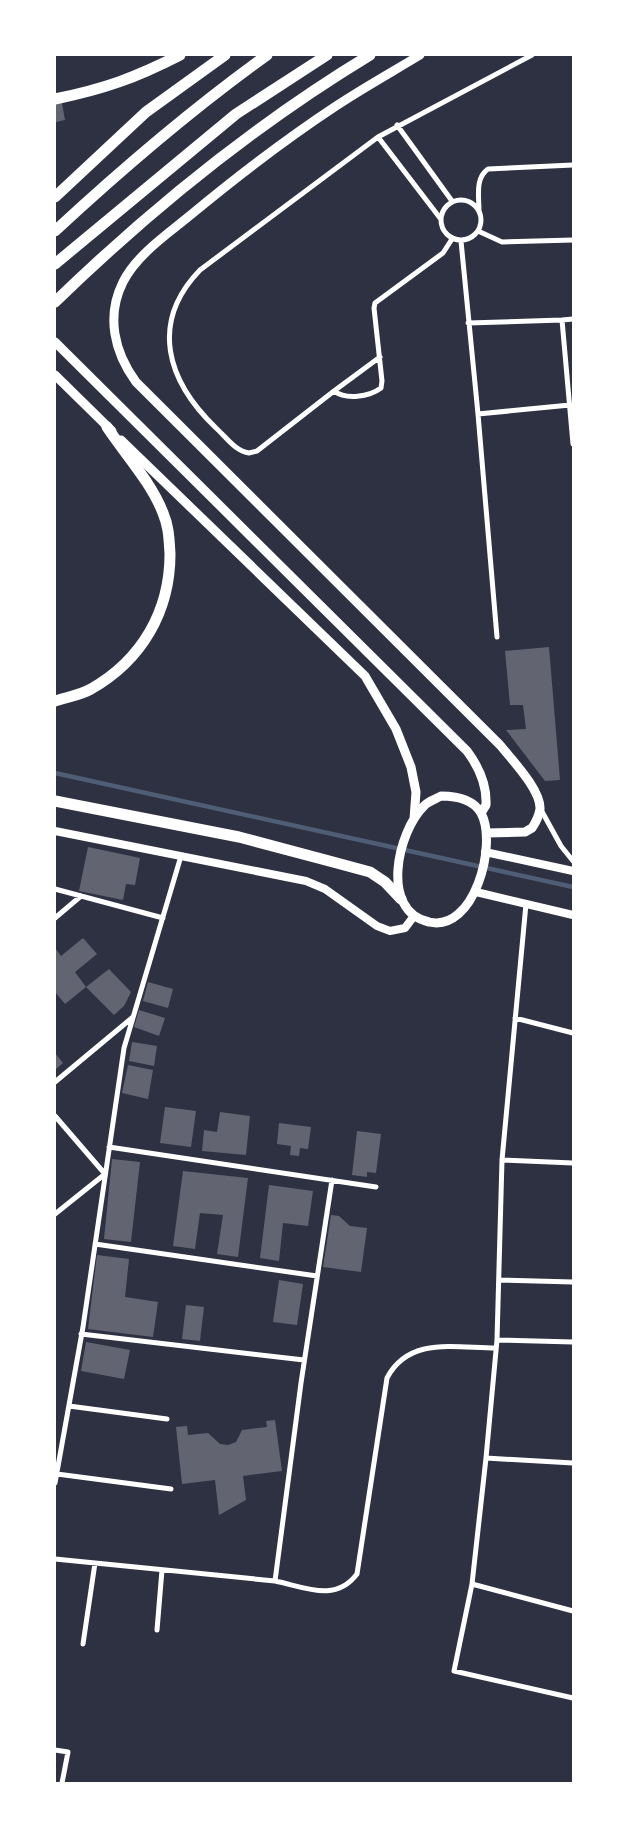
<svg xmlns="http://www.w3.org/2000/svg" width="628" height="1838" viewBox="0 0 628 1838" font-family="'Titillium Web',sans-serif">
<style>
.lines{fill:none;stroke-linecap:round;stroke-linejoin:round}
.stream{stroke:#4f5d75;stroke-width:4.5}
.building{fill:#626471}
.minor{stroke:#fff;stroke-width:5}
.tertiary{stroke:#fff;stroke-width:8}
.secondary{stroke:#fff;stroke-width:9}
.motorway{stroke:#fff;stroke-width:11}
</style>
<rect width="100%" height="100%" fill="#2d3142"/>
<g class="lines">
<path class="stream" d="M55,773L573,887"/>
</g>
<path class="building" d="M61,98L65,120L56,122L55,99Z
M549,647L560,780L545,781L506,730L526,729L523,705H510L505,651Z
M88,847L140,858L135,885L126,884L123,900L79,891Z
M83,938L97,954L75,972L86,987L65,1004L55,992V948L61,956Z
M109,969L131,992L124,1006L114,1015L86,987Z
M148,982L173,989L168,1008L143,1001Z
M139,1010L165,1018L159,1036L134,1027Z
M132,1042L157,1046L154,1066L129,1061Z
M55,1053L63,1063L55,1070Z
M128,1065L153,1070L148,1099L122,1093Z
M165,1107L196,1111L191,1147L160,1143Z
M220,1112L250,1116L246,1155L202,1151L204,1130L217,1132Z
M279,1123L311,1127L308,1149L300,1148L299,1156L290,1155L291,1146L277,1144Z
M357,1131L381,1134L376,1173L367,1172V1177L352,1175Z
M112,1159L140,1162L131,1242L104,1239Z
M183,1171L248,1178L238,1257L217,1254L223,1215L200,1213L195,1249L173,1246Z
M269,1185L313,1191L308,1226L283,1223L279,1261L260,1258Z
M331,1215L339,1216L350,1226L367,1228L361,1272L323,1267Z
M97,1255L129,1259L125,1297L158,1302L153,1337L88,1329Z
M279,1280L303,1284L297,1325L273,1322Z
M186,1305L204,1307L200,1341L182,1339Z
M86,1342L130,1350L124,1379L81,1371Z
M275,1420L282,1471L243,1476L246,1500L219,1515L215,1480L182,1484L176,1427L187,1426L188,1435L208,1433L220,1444L228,1445L236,1442L242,1430L267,1427L266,1421Z"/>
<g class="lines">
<path class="minor" d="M397,125L452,201
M378,137L440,218
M441 220a20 20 0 1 1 40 0a20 20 0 1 1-40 0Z
M479,211C479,196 475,178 488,169L573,165
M478,231L502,242L573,240
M452,239L443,253L375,303L374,308L382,381L381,388C369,397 346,400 334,391L257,451L249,453C236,452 225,436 216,428C167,381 149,323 200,270L378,137L532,55
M461,241L478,414
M573,319L562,320L573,444
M468,323L562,320
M334,391L380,357
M497,637L478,414L570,405
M540,808L561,846L573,861
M55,889L163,918
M526,904L502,1160L497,1340L486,1458L472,1584L454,1671L573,1698
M55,918L81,896
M515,1018L573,1033
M55,1082L133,1017
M55,1116L105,1174L55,1214
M109,1147L376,1187
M502,1160L573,1163
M95,1244L317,1276
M500,1280L573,1282
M81,1334L304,1360
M497,1340L573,1342
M69,1406L167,1419
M486,1458L573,1463
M57,1474L171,1489
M55,1483L83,1327L124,1048L181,856
M55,1559L275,1581L301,1383L332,1180
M275,1581C305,1587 335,1603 357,1574L387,1378C409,1336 456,1348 496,1348
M472,1584L573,1611
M157,1630L162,1570
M83,1644L95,1563
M55,1750L68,1752L62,1783"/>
<path class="tertiary" d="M55,831L306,881L325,889L377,926L390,931L405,928L414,916
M485,852L573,871
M476,892L573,915"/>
<path class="secondary" d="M420,55C392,72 363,88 336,106C286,139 239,175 193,213C169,233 137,254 123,282C106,316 114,352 136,382L500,745C512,760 541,790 540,809C539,816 536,822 532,828L525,832L486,833
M55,342L467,751C479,767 487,785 486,805L481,813
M55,375L112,431
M121,440L365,676L396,729L411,767L416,792L414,819
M441,796C455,796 473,799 481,813C498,844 474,933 429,922C379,911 398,831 424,806C428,801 436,799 441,796Z"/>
<path class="motorway" d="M55,99C104,89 135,78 180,55
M55,197L146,112L225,55
M55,231C123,168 192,109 267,55
M55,264L236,114L327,55
M55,302C151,209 256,124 370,55
M55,701C67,697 81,695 91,689C142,660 170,611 170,554C169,539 169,527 163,513C151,482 125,454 107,427
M55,801L239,837L333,862L370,872L385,882L401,899"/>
</g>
<rect width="628" height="1838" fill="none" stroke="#ffffff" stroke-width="112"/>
</svg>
